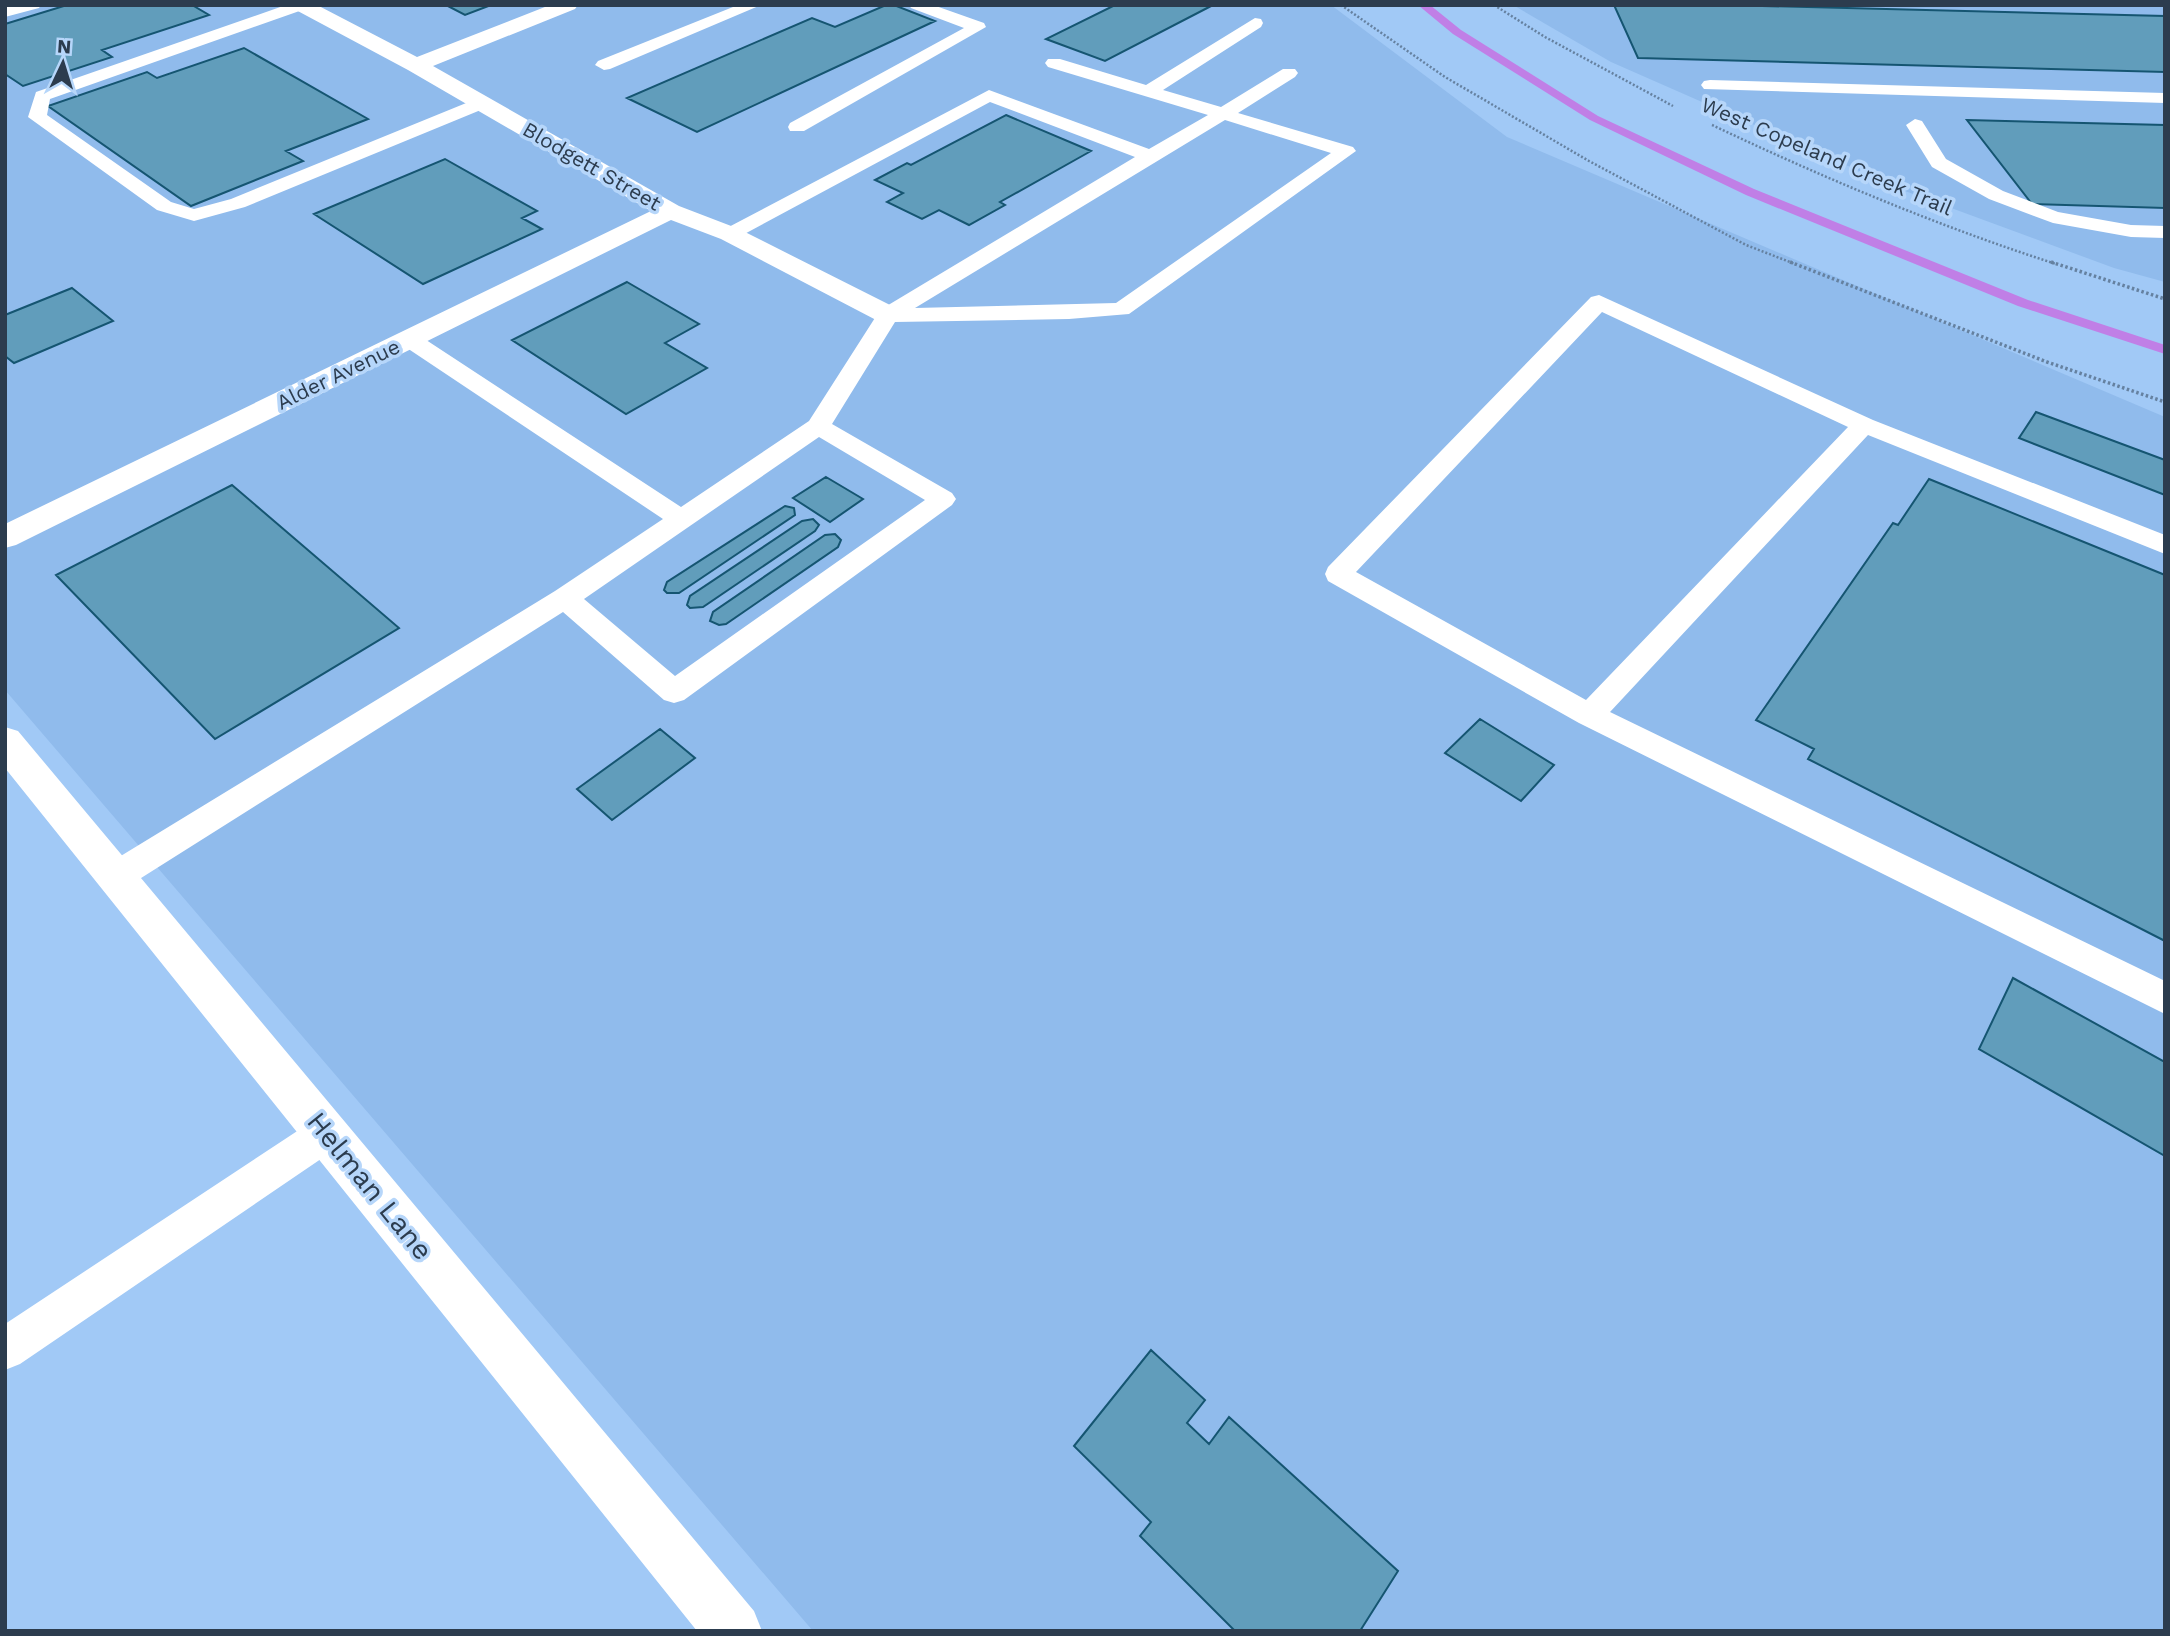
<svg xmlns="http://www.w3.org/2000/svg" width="2170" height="1636" viewBox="0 0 2170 1636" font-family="'Work Sans',sans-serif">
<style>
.built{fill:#90bbec}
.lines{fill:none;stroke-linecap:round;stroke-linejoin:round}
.stream{fill:#c07fe6;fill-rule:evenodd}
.building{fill:#619dbb;stroke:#155571;stroke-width:2}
.path-far1{stroke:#6581a0;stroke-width:2.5;stroke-dasharray:2 2;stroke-linecap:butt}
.path{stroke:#6581a0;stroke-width:3.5;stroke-dasharray:2.5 2.5;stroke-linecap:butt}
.lane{fill:#fff;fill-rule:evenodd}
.street{fill:#fff;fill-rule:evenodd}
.labels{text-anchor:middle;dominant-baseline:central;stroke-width:7;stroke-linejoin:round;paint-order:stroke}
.far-street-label{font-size:21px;fill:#2c3c4e;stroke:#b6d6fa}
.near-street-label{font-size:28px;fill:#2c3c4e;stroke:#b6d6fa}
</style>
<rect width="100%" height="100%" fill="#a1c9f6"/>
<path class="built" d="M5,5H1331L1507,137L2165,417V1631H813L5,690Z
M1513,5H2165V282L2114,268L1905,191L1611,62Z"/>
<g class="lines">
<path class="stream" d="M1418,5H1430L1461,30L1598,116L1754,189L2028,300L2165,345V354L2018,306L1746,195L1590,120L1453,34Z"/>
</g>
<path class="building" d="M67,5H192L209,15L102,50L112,57L23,86L5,74V24Z
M446,5H491L465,15Z
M886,5H894L935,21L697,132L627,98L812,18L835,27Z
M1115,5H1213L1105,61L1046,39Z
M1614,5H1725L2165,16V72L1638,58Z
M244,48L368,119L286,151L303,161L191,206L48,106L147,72L157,78Z
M1006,115L1091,151L1000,202L1005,205L969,225L939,210L922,219L887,202L903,193L875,180L907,163L911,165Z
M1967,120L2165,125V208L2032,204Z
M445,159L537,211L522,218L542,229L423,284L314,214Z
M627,282L699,324L665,343L707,368L626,414L512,340Z
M72,288L113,321L14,363L5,356V315Z
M2036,412L2165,460V495L2019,438Z
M826,477L863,499L830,522L793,498Z
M1929,479L2165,575V941L1808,759L1814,749L1756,720L1893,523L1898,525Z
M232,485L399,628L215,739L56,575Z
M785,506L794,508L795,515L679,593H667L664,590L667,582Z
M813,519L819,525L815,531L703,607L690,608L687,605L690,596L802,521Z
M835,534L841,540L838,547L726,624L719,625L710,621L713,612L825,535Z
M1480,719L1554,765L1521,801L1445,753Z
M660,729L695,758L612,820L577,789Z
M2013,978L2165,1062V1156L1979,1049Z
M1151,1350L1205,1400L1187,1423L1209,1444L1229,1417L1398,1571L1360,1631H1235L1140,1536L1151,1522L1074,1446Z"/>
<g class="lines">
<path class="path-far1" d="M1341,5L1445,77L1589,161L1746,245L1795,264
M1494,5L1545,37L1673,106
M1712,125C1824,178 1938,226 2056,264"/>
<path class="path" d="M1790,262L2047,362L2165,402
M2051,262L2165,299"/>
<path class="lane" d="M12,5H41L39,8L5,17V7Z
M286,5H310L308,8L50,99L47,115L171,202L194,209L231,199L476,99H488L491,103L488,107L245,207L194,221L157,210L28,117L36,92Z
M738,5H761L610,69L604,70L595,65L598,61Z
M909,5H933L984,23L986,27L804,131H790L788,127L790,123L964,28L911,8Z
M1255,18L1261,19L1263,23L1261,27L1163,90L1221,107L1283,69H1295L1298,73L1295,77L1238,113L1353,147L1356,151L1129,314L1069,319L895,322L832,424L952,493L956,499L952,505L684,700L674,703L664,700L563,612L130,885L118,889L106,885L102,875L106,865L555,591L663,519L401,344L398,339L401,334H417L681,507L809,421L880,310L1135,157L990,102L737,238H723L720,234L723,230L989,90L1149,149L1208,115L1048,67L1045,63L1048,59H1060L1146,85ZM1225,120L1331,153L1116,303L915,308ZM819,437L925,500L675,676L584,599Z
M1710,80L2165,93V103L1704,89L1701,85L1704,81Z
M1915,119L1922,121L1946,159L2003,191L2058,212L2131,225L2165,226V238L2131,237L2053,223L1989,199L1932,167L1906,125Z
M1599,295L1873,420L2165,535V554L1868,435L1610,712L2165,981V1014L1579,723L1328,581L1325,574L1328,567L1591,297ZM1602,312L1848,427L1586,700L1356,572Z
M327,1115L340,1120L346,1133L340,1146L20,1364L5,1370V1324L314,1120Z"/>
<path class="street" d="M291,5H317L417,57L550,5H578L575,9L433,66L679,206L739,229L898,309L901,315L898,321L888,323L878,321L721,239L671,220L16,545L5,548V524L651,211L408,70L294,9Z
M5,727L18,731L754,1611L762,1631H697L5,768Z"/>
</g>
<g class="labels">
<g class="far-street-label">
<text transform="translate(1827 156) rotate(23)">West Copeland Creek Trail</text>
<text transform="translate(592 166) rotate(30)">Blodgett Street</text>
<text transform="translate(338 374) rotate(-26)">Alder Avenue</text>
</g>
<g class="near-street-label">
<text transform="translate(370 1186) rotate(51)">Helman Lane</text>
</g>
</g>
<rect width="2170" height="1636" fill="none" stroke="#2c3c4e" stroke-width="14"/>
<g transform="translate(63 63) rotate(4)" stroke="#b6d6fa" stroke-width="5" paint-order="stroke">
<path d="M0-5L12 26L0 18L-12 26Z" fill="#2c3c4e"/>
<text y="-10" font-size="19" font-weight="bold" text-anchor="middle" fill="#2c3c4e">N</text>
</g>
</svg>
